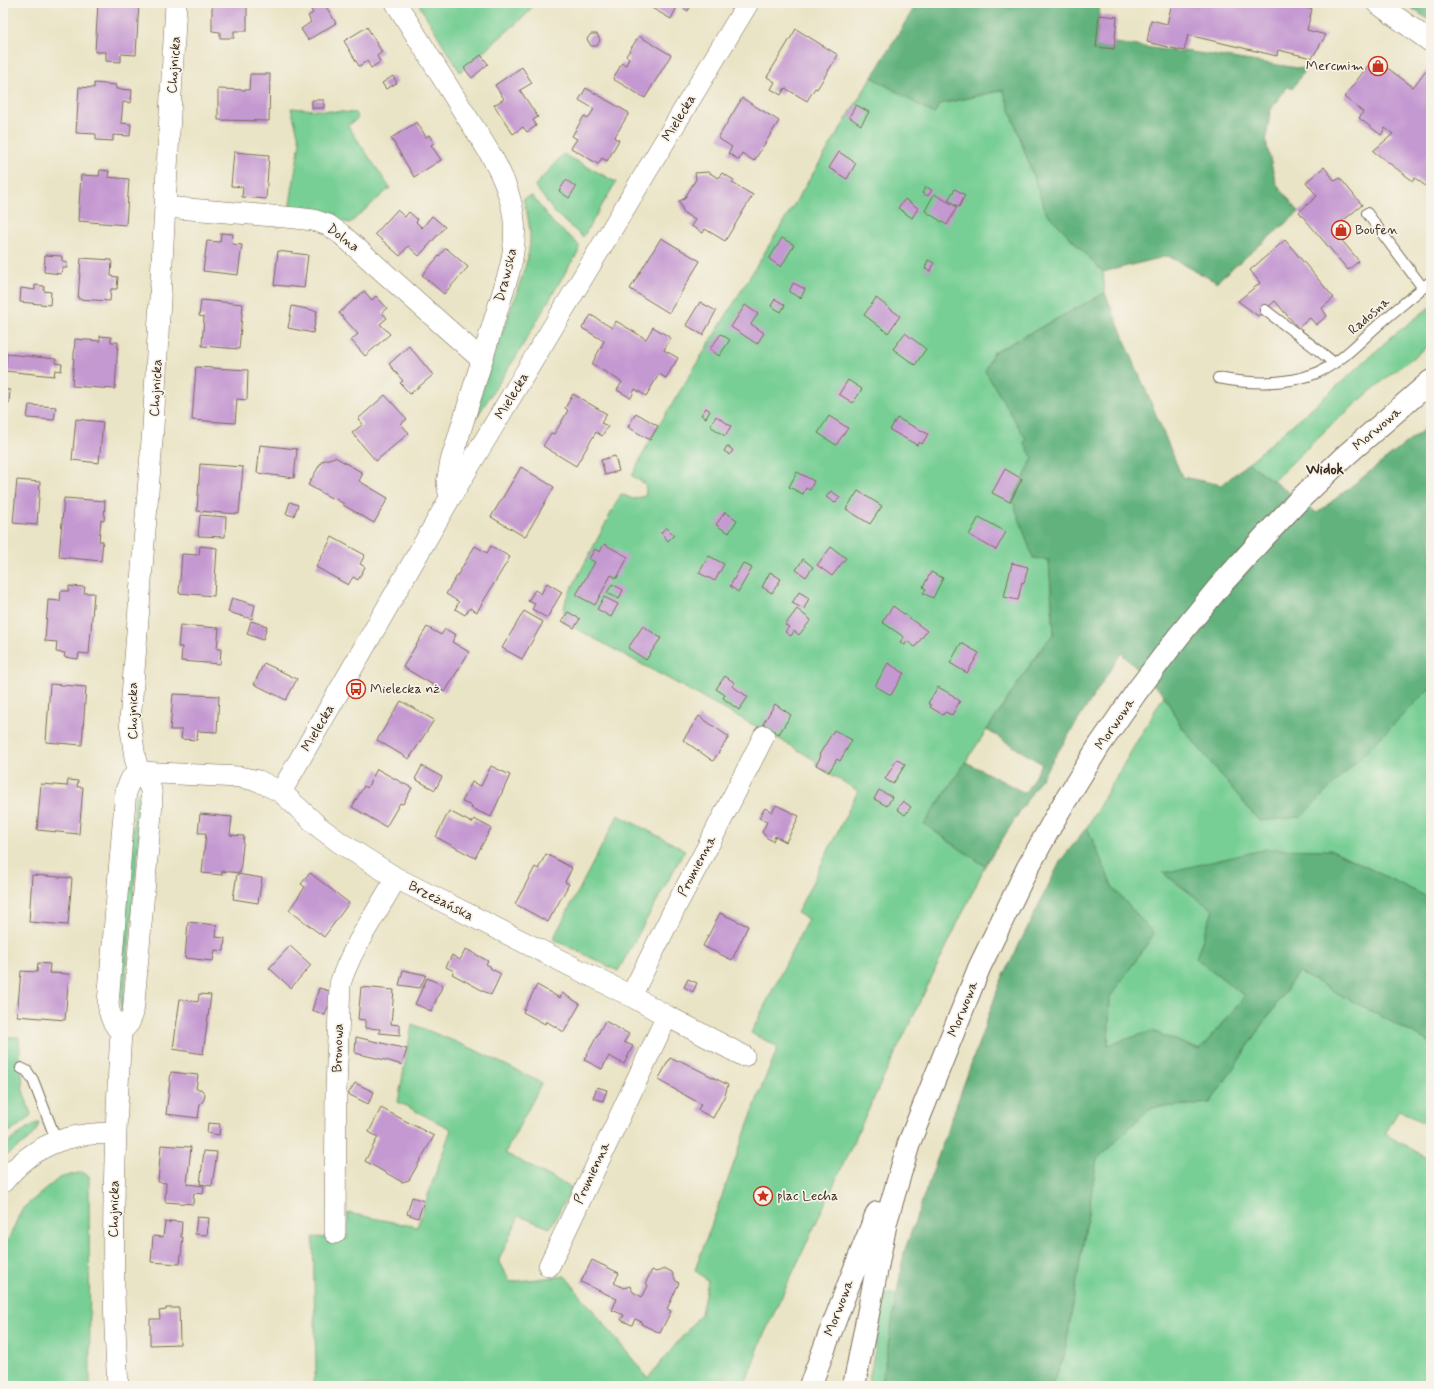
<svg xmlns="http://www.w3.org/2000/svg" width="1434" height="1389" viewBox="0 0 1434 1389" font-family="Mynerve,sans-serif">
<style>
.green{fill:#78cf95;stroke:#5a7c5a}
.forest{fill:#62b27e;stroke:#4e6e4e}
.building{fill:#c498d1}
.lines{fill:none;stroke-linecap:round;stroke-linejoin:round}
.lane-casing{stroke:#786b59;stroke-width:12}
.street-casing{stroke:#786b59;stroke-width:22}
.secondary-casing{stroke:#786b59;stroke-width:24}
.lane{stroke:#fff;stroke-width:10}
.street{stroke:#fff;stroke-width:21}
.secondary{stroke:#fff;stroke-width:22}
.labels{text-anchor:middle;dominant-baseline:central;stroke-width:3.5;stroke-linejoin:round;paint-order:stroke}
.street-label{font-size:14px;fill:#3b2a1e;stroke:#f7f3e8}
.poi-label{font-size:14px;fill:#3b2a1e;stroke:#f7f3e8;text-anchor:start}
.neighbourhood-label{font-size:15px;font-weight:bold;fill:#3b2a1e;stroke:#f7f3e8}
</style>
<rect width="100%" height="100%" fill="#f7f3e8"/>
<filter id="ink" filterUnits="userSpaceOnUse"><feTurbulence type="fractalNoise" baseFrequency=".025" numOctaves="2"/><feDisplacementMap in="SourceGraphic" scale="8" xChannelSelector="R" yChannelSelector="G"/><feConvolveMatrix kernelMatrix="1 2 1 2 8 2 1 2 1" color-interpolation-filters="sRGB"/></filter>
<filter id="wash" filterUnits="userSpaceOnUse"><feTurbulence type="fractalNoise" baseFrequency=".012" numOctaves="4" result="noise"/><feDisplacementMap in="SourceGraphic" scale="16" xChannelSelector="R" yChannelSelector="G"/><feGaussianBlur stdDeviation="0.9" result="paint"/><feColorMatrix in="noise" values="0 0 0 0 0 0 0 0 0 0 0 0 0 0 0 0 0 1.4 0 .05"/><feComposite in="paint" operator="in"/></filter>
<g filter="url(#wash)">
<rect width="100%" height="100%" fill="#eae4c6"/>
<path class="green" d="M418,3H534L526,15L460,72Z
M872,77L934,114L940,104L1004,90L1046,212L1103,272L1105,293L993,353L1026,439L1024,443L1033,458L1013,501L1049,560L1054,633L1041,649L924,824L985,866L881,1083L762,1339L744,1386H312L316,1369L313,1237L347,1239L348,1213L417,1227L451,1129L398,1102L412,1024L473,1049L542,1083L505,1153L572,1188L550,1228L519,1216L499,1260L510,1282L565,1276L648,1378L701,1314L708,1281L695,1270L762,1086L778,1047L751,1033L808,919L797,913L858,791L816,765V761L783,741L562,621L566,599L621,494L633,499L645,496L646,491L645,484L632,476L650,440Z
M291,108L355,113L358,118L348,126L390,188L350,223L289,210L300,142Z
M563,154L616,182L583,237L555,213L535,186Z
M532,196L554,224L575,241L579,246L578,253L569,266L517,355L476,418C484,376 503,334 516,294C522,276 530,257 530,238C530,225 527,211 523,199Z
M1431,306V344L1391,374L1331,425L1273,481L1248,463L1351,374L1390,338Z
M1429,689L1431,690V899L1332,850L1163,873L1213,910L1196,958L1245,996L1200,1050L1152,1031L1108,1046L1110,997L1154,934L1113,888L1087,827L1164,695L1181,726L1259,821Z
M139,792L143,794L122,1020L120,983L136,794Z
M618,815L685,850L618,971L553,939Z
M1298,972L1431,1043V1127L1399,1110L1385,1134L1431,1160V1386H1051L1064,1358L1097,1159L1150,1108L1210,1103Z
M3,1037H19L23,1086L22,1088L31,1114L27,1120L3,1136Z
M39,1122C36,1141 15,1146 3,1159V1146L29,1127Z
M82,1172L89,1176L90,1386H3V1251L22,1209L59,1178Z
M886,1292L897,1294L884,1369L880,1386H868Z"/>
<path class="forest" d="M917,3H1100L1096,47L1114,49L1115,43L1181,52L1184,51L1305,69L1293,88L1287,87L1270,111L1266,142L1276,183L1299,212L1216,282L1168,256L1103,272L1046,212L1003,90L940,104L934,114L872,77Z
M1405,3H1431V22Z
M1105,293L1182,477L1222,485L1248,463L1317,513L1431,424V690L1429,689L1301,817L1259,821L1181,726L1164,695L1121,653L985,866L924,824L966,762L1025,793L1042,764L987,730L1041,649L1054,633L1049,560L1033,558L1013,501L1033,458L1024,443L1026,439L985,371L993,353Z
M1087,827L1113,888L1154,934L1110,997L1108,1045L1152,1031L1200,1050L1245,996L1196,958L1213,910L1163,873L1267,849L1332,850L1431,899V1043L1298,972L1210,1103L1150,1108L1097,1159L1064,1358L1051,1386H880L884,1369L904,1252L1000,983L1061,860Z"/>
<g id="blocks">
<path class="building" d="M98,3H139L136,55L121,54V62L106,61V52H95Z
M212,3H247V31H234V38H220V32L212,31Z
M307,3H329L325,5L336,23L308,40L301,29L311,22L308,16L313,13Z
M643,3H692L688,11L678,5L671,19Z
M1172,3H1290L1289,4L1312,9L1307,30L1326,35L1312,58L1278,50L1277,56L1188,35L1184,51L1147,42L1151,20L1167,24Z
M1099,15L1117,17L1114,49L1096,47Z
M367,27L382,52L377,56L380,62L371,68L367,61L359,66L344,41Z
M796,29L838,55L817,89L815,88L807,101L785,88L781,95L771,89L775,82L767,77Z
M591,34H597L600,40L597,46H591L587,39Z
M639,36L671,55L645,98L613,79L622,63L626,65L629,58L626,56Z
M481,55L488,64L472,78L464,68Z
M1374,58L1413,87L1427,69L1431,73V190L1415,178L1413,181L1373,151L1393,134L1385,128L1381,135L1359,118L1363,112L1344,97Z
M522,67L532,83L520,90L538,117L533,120L536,126L527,132L523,127L513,134L494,105L504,99L495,85Z
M250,74H270L269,121L218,120V89L249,90Z
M393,76L397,83L386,89L382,83Z
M94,83L116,85V89L132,90L131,103L123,102L121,123L131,124L130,136L113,135V141L96,140V134L76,133L79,87L94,88Z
M586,88L629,113L614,138L619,140L607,161L602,158L598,164L571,148L577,139L572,136L584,116L588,119L594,109L579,100Z
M742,98L779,121L754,161L742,153L739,160L728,153L732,147L718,138Z
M312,100H324V108H312Z
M856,105L869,112L861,125L849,117Z
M417,122L426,137L429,135L434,143L431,145L441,160L414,177L391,138Z
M234,152L269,155L266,199L242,197L243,187L231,186Z
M839,152L856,163L847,179L829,168Z
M1324,167L1335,181L1340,178L1362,205L1339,224L1346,231L1339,237L1359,261L1348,270L1299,212L1317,196L1306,182Z
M100,170L109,171L108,177L129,179L126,225L78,221L81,175L99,176Z
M708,172L718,178L722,173L734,180L732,183L753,195L725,241L705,229L703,233L691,226L695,220L684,213L679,201L684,199L696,179L695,173Z
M566,180L576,187L569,198L559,191Z
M926,187L932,190L928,196L922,193Z
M955,189L965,195L959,207L948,200Z
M934,194L957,207L947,225L925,211Z
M905,199L918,208L912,218L898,208Z
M397,210L405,217L409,212L418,220L416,222L422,228L432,216L445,227L419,256L408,246L400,256L375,234Z
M221,233L233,234L232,244L242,245L238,275L203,271L207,241L220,242Z
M661,238L700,261L669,313L630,289Z
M782,238L794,245L781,267L769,259Z
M1285,240L1334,298L1322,308L1327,316L1316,325L1310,318L1298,328L1275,301L1258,316L1238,301L1260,283L1250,270Z
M446,248L468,267L444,294L422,275Z
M278,251L308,255L304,288L274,285Z
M45,255L62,256V261L67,262V268H62L61,274L44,272Z
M81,258L112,260L111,276L118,277L117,289H111L110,301L78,299Z
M928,260L934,263L931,271L925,269Z
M793,283L805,289L801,298L789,292Z
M35,285L44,286V291L51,292L50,305L20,302L21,288L35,290Z
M364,291L372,300L376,296L387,308L382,312L387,318L380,324L390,334L365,356L351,340L358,334L339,313Z
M876,298L900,316L888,333L864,315Z
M775,299L785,305L781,312L771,306Z
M201,300L243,304L239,349L202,346L204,317L199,316Z
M700,302L716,311L703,335L686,325Z
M745,305L758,314L751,324L764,333L757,344L731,327Z
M292,306L317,311L313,333L288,328Z
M591,315L612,328L616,321L646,339L653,327L671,338L664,350L678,358L666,378L659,374L646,396L635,389L631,398L617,390L622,382L592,364L604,341L582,328Z
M905,333L926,349L915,365L893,349Z
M721,334L730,340L719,356L710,349Z
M100,336L111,337V342H118L115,389L72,386L75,339L100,341Z
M409,346L433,375L410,394L400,383L403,381L389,364Z
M7,354L56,359V363L62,364L61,371L55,370L54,376L5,371Z
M196,367L248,370L247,400L237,399L235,423L192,420Z
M848,380L862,389L853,403L839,394Z
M3,390H10L9,403L3,402Z
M573,394L607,414L601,423L608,426L602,436L596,432L576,466L543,446L551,433L554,434L562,421L568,410L565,408Z
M385,395L407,419L401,424L409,433L376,461L352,433L363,424L358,419Z
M29,405L56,407L54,420L27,418Z
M706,408L710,411L706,418L701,415Z
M636,413L658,426L650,440L628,427Z
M716,416L731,426L725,436L710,426Z
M829,416L848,428L836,445L818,433Z
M897,418L928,434L922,444L919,442L917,445L890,430Z
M76,419L103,422L99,463L72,460Z
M260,445L297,449L294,478L257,473Z
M727,446L733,450L730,455L724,451Z
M615,456L619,471L605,475L601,460Z
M335,457L363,473L359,481L388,498L374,523L343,505L344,504L334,498L333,499L308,485L322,461Z
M200,464L243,467L239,514L197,511Z
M521,467L554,487L525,537L491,517Z
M1005,469L1022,479L1010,502L992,493Z
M797,472L814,481L810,490L806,488L803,494L789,487Z
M17,480L40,482L37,525L13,523Z
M831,491L840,497L835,503L826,497Z
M858,491L882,506L870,524L846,509Z
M64,498L105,501L104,521L101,520L99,541H103L101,561L59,557Z
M290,502L298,505L294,516L286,514Z
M725,512L737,520L729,533L716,525Z
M200,515L226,517L225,537L198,536Z
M979,517L1006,532L996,550L969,535Z
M666,527L674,535L668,541L661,533Z
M332,537L365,555L360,564L365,567L358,580L353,577L348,585L316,567Z
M604,544L628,557L617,578L611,575L595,605L576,595L595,562L589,559L595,549L600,552Z
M200,546L217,548L214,596L179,593L182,554L199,555Z
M475,546L487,553L491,546L510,557L477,612L470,608L465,615L455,609L459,602L446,594Z
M831,547L846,558L832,576L817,565Z
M709,556L724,564L715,581L699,573Z
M803,559L813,567L806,577L796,570Z
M743,563L752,568L738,592L730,586Z
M1012,563L1028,567L1024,583L1022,582L1018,600L1004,597Z
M770,572L781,579L772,593L762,587Z
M931,572L943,578L933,598L923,593L926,589L923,587Z
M547,583L562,592L547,618L532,609L535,604L528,601L535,590L541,594Z
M612,584L623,590L619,599L607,593Z
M69,586L85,587L84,593H94L89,654L79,653L78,659L64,657L65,653L56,652L57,642L45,641L48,600L60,601L61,591H69Z
M799,592L809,598L804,609L792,603Z
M604,597L618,604L611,617L597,609Z
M232,598L255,605L252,619L228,612Z
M893,606L927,631L915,647L907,641L905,645L900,642L904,637L882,622Z
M797,609L811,620L799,635L794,631L791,636L785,632L789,627L785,625Z
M524,611L543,622L522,659L502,648Z
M568,612L580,619L574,628L562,621Z
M251,621L267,626L263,640L247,634Z
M180,625L219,628L217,649H221L220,664L181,661L182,647H178Z
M643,626L661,638L646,660L628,648Z
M427,627L441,635L445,629L456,635L452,642L469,652L445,692L403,667Z
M961,643L979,653L967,673L950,663Z
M264,663L297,679L286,700L254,684Z
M888,663L904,673L891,695L875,686Z
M725,676L735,683L732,686L748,697L739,710L723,698L725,695L716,689Z
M50,684L86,687L82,745L46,742Z
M938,687L954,696V697L960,701L952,715L945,712L943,715L930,707L931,705L928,703Z
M173,694L219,696L217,732L198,731L197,740L181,739L182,730H170Z
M401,701L434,720L409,759L377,740Z
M775,704L791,715L779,734L763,724Z
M699,716L729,737L713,761L683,740Z
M834,730L852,740L840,761L837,759L829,772L816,765L821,756L819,755Z
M897,759L905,765L893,784L885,779Z
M422,766L442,777L435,790L415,779Z
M491,766L510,775L491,817L471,808L472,806L462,802L472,782L481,786Z
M377,769L412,788L403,804L400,803L386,827L352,807L364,786L367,788Z
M68,780L78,781L77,787H83L79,834L37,830L41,784L67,786Z
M879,790L892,797L887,806L874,799Z
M903,801L911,807L905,815L897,809Z
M776,805L799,816L786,842L775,836L773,841L767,838L762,832L767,822L759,818L765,808L772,812Z
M449,811L472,823L474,819L491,828L475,858L436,837Z
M200,814L232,817L230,835L244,836L240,873L222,871V875L202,873L206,833H198Z
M546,854L572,868L565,882L569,884L548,922L515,904L535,867L538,869Z
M310,873L349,903L324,937L289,910L305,887L301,884Z
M237,874L262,878L258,903L233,899Z
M32,875L72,878L68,925L29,922Z
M720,913L748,926L732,960L703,946Z
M188,922L217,925L216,937L225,938L224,951L215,950L213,961L185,958Z
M290,946L311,965L291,988L269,968Z
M466,949L488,961L486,964L491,967L490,968L501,974L491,995L452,974L454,971L446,967L452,955L460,960Z
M38,963L50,964L49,973L69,974L65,1020L17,1016L21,971L37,972Z
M403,970L426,975L420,988L399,985Z
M427,978L443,985L431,1011L415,1004Z
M688,979L697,983L693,992L684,987Z
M537,985L560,998L562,993L580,1004L564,1032L546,1021L545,1024L523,1012Z
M361,987L394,990L391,1024L400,1025V1035L379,1033L380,1029L365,1028V1020L358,1019Z
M319,988L333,992L325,1015L312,1010Z
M199,994L211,995L203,1054L173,1049L180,999L198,1002Z
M605,1021L629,1034L624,1042L633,1046L624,1064L609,1056L602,1069L584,1060Z
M356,1037L407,1049L402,1065L389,1061L355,1053Z
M670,1058L678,1062L679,1060L728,1085L725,1095L713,1118L698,1110L701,1104L658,1080Z
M171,1072L198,1075L196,1089H201L205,1094L204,1100L200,1104L198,1118L166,1114Z
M355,1083L374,1092L368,1104L348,1094Z
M597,1087L607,1090L603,1101L593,1098Z
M381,1108L434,1136L409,1180L402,1182L365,1161L378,1137L369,1132Z
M208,1123L220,1124L219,1135L207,1133Z
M161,1145L191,1147L187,1184L204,1186L203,1194L194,1193L193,1204L165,1202L166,1183L158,1182Z
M204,1151L217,1152L212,1186L200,1184Z
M412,1197L424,1201L418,1218L407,1214Z
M197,1217L209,1218L207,1235L195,1234Z
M170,1221L182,1222L181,1237H183L180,1264L151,1262L153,1236L163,1237L165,1222L170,1223Z
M592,1260L619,1273L614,1283L624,1288L630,1286L633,1292L642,1297L648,1286L646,1282L652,1270L656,1272L666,1269L672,1272L676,1281L679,1283L667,1309L671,1311L660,1333L641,1324L642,1322L635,1319L632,1325L621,1320L624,1315L612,1310L617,1299L581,1282Z
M166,1308H179L180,1344L150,1345V1319H160L159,1311L166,1310Z"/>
</g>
</g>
<g filter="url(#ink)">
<use href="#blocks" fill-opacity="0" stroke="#786b59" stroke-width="1"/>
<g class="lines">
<g class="lane-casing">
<path id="lane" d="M1367,213L1423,288
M1265,310C1288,328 1312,344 1334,363
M1218,378C1250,384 1284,385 1314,374C1338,365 1356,345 1375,328C1393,312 1412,297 1431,281
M21,1068L27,1071L33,1080L57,1142"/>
</g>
<g class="street-casing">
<path id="street" d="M396,3C419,40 442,77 465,114C483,142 503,170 511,203C517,226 515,249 509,272L451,461L447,483L450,498
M1377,3L1431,42
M165,207L296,218L313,220L328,225L341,234L482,360
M139,772L239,777L259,781L281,792L319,827L339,842L396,878L631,996L667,1016L744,1056
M281,792L450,498L748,3
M631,996L678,902L708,846L764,736
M121,1032L129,1023L133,1013L152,803L151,790L147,781L139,772L135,758L130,722L153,428L176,3
M3,1182C34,1144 67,1133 115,1133
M335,1233L336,1090L340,984C352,946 377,913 396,878
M549,1266L667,1016
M118,1386C110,1268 114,1150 121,1032C112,1024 109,1014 108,1003L126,790L131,779L139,772"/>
</g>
<g class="secondary-casing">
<path id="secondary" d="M810,1386L848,1286L877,1213
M854,1386L886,1222L909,1143L979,968L1027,869L1059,811L1099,746L1137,691L1178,637L1219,587L1265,536L1298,501L1345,456L1431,381"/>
</g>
<use href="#lane" class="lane"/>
<use href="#street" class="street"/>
<use href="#secondary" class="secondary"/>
</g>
</g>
<defs>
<g id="shop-ring" transform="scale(1)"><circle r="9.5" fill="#f7f3e8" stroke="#c8321e" stroke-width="1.5"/><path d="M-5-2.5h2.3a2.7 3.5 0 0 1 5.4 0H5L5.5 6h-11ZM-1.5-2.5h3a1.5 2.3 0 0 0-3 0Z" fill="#c8321e"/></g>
<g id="bus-ring" transform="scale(1)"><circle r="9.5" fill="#f7f3e8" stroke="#c8321e" stroke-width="1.5"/><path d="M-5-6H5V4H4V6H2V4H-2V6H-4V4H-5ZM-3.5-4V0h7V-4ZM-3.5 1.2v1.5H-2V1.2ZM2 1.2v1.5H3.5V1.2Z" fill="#c8321e"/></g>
<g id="sight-ring" transform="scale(1)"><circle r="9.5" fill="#f7f3e8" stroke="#c8321e" stroke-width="1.5"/><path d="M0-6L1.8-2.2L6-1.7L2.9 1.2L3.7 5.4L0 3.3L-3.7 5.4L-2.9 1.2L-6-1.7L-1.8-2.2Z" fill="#c8321e"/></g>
</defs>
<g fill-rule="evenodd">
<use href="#shop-ring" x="1378" y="66"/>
<use href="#shop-ring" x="1341" y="230"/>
<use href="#bus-ring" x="356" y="689"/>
<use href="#sight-ring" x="763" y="1196"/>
</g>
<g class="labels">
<g class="street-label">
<text transform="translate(174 65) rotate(-86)">Chojnicka</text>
<text transform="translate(679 118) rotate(-59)">Mielecka</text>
<text transform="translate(343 238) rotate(37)">Dolna</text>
<text transform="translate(506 275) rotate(-76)">Drawska</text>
<text transform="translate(1369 316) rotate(-41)">Radosna</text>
<text transform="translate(156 388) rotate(-87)">Chojnicka</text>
<text transform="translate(512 396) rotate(-59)">Mielecka</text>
<text transform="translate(1377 429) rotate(-41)">Morwowa</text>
<text transform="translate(133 711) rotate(-90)">Chojnicka</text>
<text transform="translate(1115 724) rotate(-56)">Morwowa</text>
<text transform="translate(318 728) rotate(-60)">Mielecka</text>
<text transform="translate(697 866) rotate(-62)">Promienna</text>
<text transform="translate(441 901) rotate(27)">Brzeżańska</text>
<text transform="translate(963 1009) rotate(-68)">Morwowa</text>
<text transform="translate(338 1048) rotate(-88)">Bronowa</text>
<text transform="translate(592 1173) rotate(-65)">Promienna</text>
<text transform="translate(114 1209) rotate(-89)">Chojnicka</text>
<text transform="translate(839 1308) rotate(-69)">Morwowa</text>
</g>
<g class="poi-label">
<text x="1364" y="66" text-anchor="end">Mercmim</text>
<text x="1355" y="230">Boufen</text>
<text x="370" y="689">Mielecka nż</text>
<text x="777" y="1196">plac Lecha</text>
</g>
<g class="neighbourhood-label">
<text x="1325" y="470">Widok</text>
</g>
</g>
<rect width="1434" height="1389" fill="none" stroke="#f7f3e8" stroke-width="16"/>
</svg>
